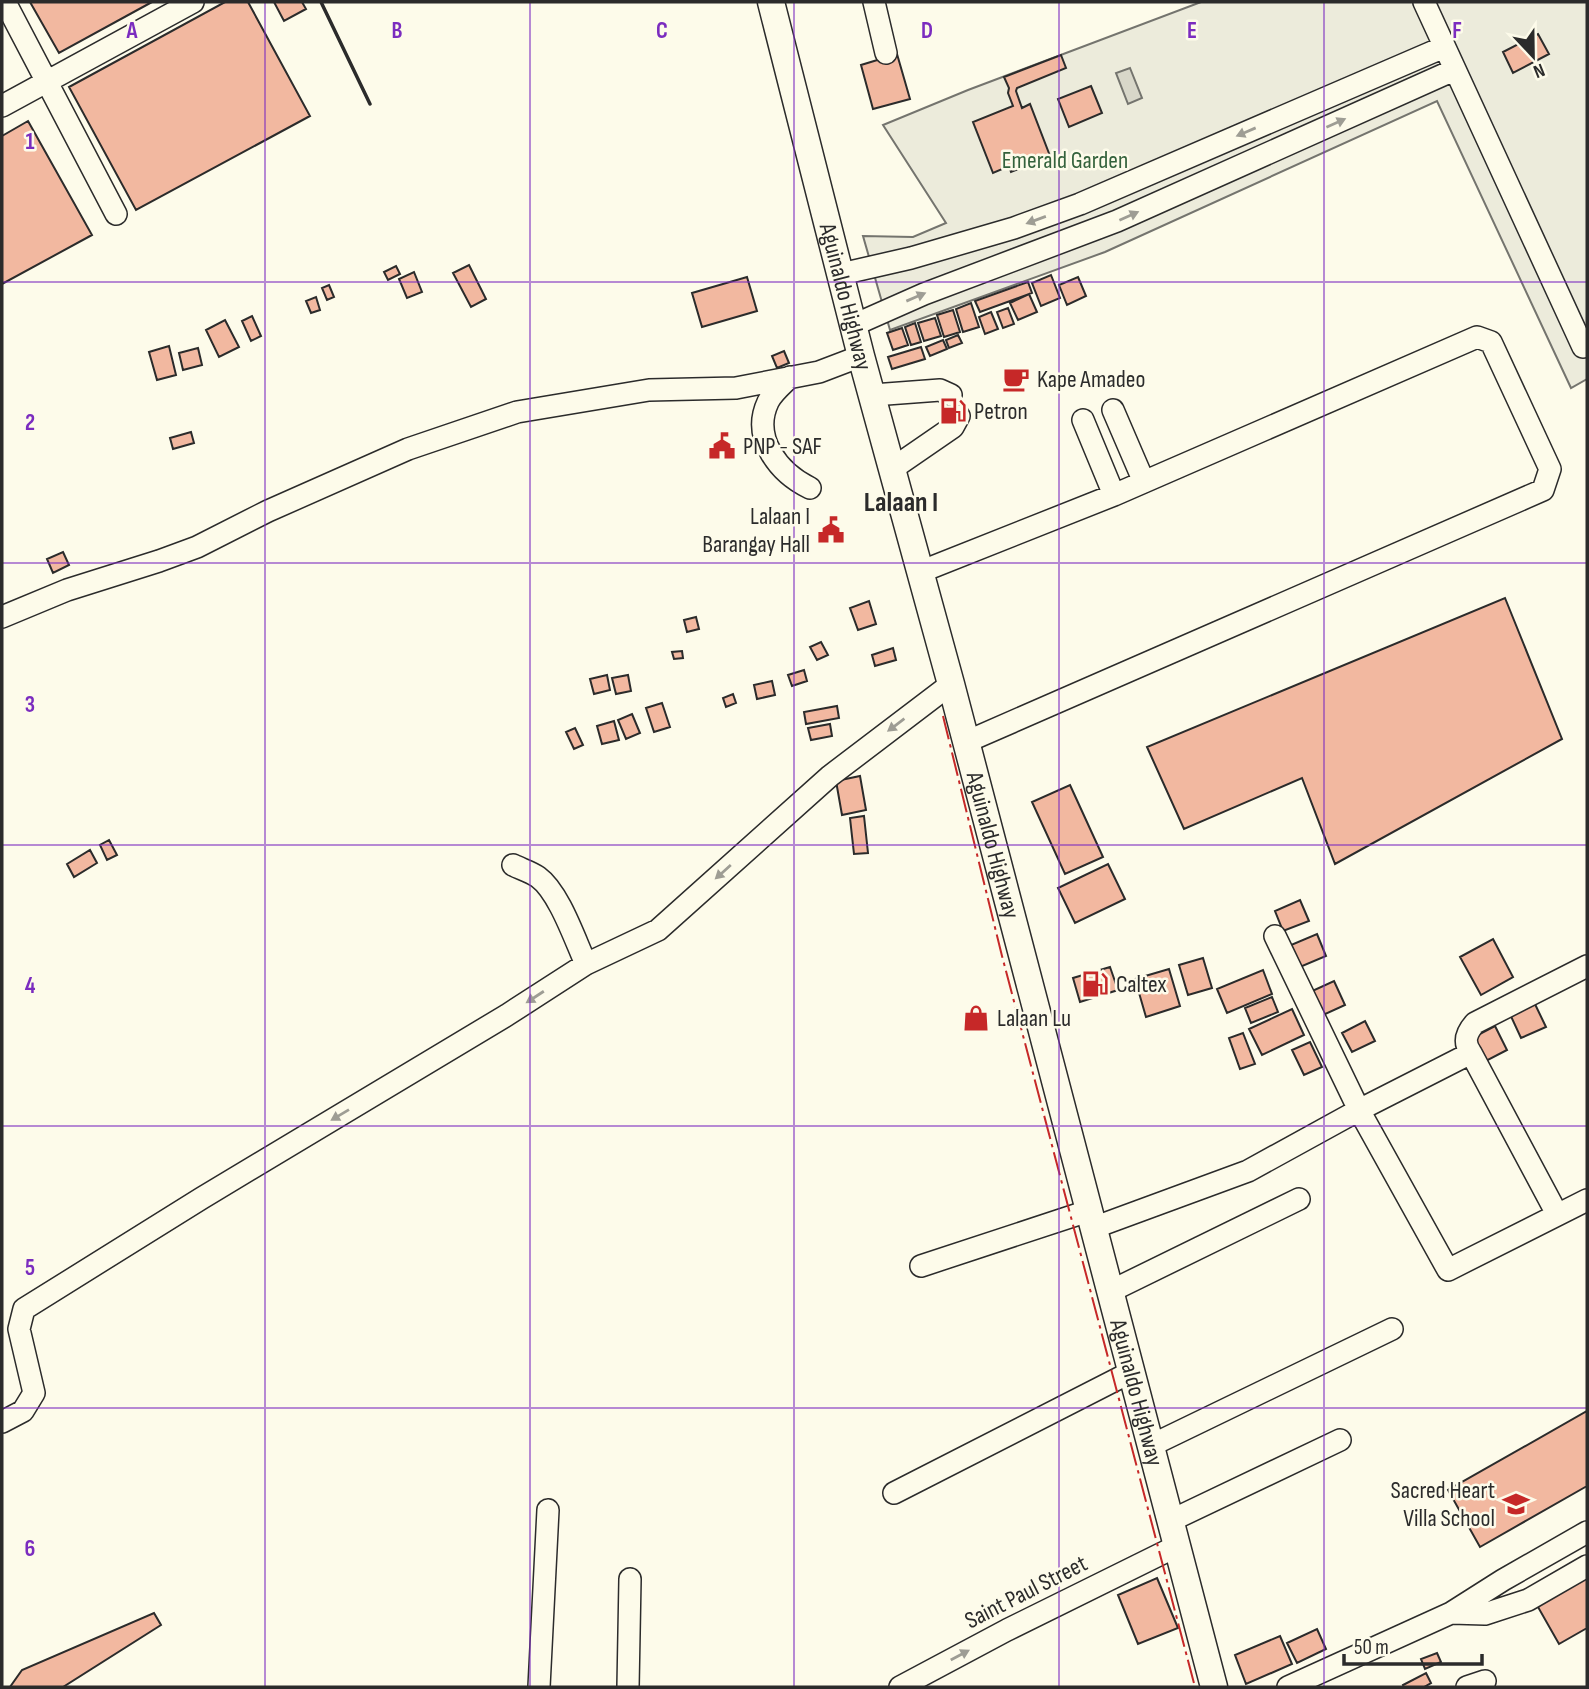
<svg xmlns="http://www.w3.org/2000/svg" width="1589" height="1689" viewBox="0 0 1589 1689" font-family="'Sofia Sans Condensed',sans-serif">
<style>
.green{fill:#ecebdb;stroke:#74746e;stroke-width:2}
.water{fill:#d8d7c9;stroke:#74746e;stroke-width:2}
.building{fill:#f2b8a0;stroke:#2b2b2b;stroke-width:2}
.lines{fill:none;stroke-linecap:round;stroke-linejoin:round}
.minor-casing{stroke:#2b2b2b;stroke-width:24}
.major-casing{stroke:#2b2b2b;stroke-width:29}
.minor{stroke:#fdfbea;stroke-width:21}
.major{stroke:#fdfbea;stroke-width:26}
.wall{stroke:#2b2b2b;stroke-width:3.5}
.power{stroke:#c62828;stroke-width:2;stroke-dasharray:24 5 3.5 5;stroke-linecap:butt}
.oneway{fill:#9e9d94}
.grid{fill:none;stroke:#7b2cbf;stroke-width:2;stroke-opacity:0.55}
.labels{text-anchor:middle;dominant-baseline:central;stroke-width:5;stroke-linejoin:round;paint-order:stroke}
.park-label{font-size:24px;fill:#34623c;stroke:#fdfbea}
.street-label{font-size:24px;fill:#2b2b2b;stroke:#fdfbea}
.poi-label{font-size:24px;fill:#2b2b2b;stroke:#fdfbea;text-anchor:start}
.quarter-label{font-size:28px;font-weight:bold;fill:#2b2b2b;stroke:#fdfbea}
.grid-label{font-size:23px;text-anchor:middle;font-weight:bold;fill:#7b2cbf;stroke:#fdfbea;stroke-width:5;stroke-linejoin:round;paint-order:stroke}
</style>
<rect width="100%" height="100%" fill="#fdfbea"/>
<path class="green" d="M1201,2H1587V379L1571,388L1437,101L1105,252L890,330L863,236L913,237L946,223L883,125L968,90Z"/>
<path class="water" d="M1130,68L1142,98L1128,104L1116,73Z"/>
<path class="building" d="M30,2H152L59,53Z
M225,2H248L310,116L136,210L69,87Z
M274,2H302L306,9L284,21Z
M1538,34L1549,54L1513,73L1503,52Z
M897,54L910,99L873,109L861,65Z
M1061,55L1066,68L1017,88L1016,91L1022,108L1030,104L1050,156L1011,172L1009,166L993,173L973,122L1013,106L1008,93L1009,88L1004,77Z
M1091,86L1102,113L1069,127L1058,99Z
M28,121L92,235L2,284V136Z
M469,265L486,299L471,307L453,273Z
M396,266L400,274L388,280L384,272Z
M414,272L422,292L407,298L399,279Z
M1051,275L1060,298L1041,306L1032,283Z
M747,277L757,311L702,327L692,293Z
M1078,277L1086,296L1067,305L1059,285Z
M1028,282L1032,293L980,312L975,301Z
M329,285L334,297L327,300L322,288Z
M1029,294L1037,312L1018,320L1010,303Z
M316,297L320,310L311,313L306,301Z
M971,303L979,327L963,332L956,309Z
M1008,308L1014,324L1003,328L997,312Z
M953,310L960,332L944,337L937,315Z
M991,312L998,329L985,334L979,317Z
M252,316L261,336L251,341L242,321Z
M935,318L941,336L924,341L918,323Z
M225,320L239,347L219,357L206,330Z
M915,323L921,342L911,345L905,327Z
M902,328L908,345L893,350L887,333Z
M958,335L962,343L949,348L946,340Z
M943,340L947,349L930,356L926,347Z
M169,346L176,375L157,380L149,352Z
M921,347L925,359L892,369L888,357Z
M198,348L202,365L183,370L179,353Z
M784,351L789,363L777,368L772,356Z
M191,432L194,443L173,449L170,438Z
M63,552L69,565L53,573L47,559Z
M1505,598L1562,739L1335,864L1302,778L1184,829L1147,747Z
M869,601L876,624L858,630L850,608Z
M696,617L699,629L687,632L684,620Z
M821,642L828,655L817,660L810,647Z
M893,648L896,660L875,666L872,655Z
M682,651L683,658L674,659L672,652Z
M804,670L807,681L792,686L788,675Z
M607,675L610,690L594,694L590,679Z
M628,675L631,691L616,694L612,678Z
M772,681L775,695L757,699L754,685Z
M733,694L736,703L726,707L723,698Z
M662,703L670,727L654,732L646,708Z
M837,706L839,718L806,724L804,712Z
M632,714L640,733L626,739L618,720Z
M614,721L619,740L602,744L597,726Z
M830,724L832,736L811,740L808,728Z
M575,728L583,745L574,749L566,732Z
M860,776L866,810L842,815L836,781Z
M1070,785L1103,857L1065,874L1032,802Z
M864,816L868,853L854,854L850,818Z
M109,840L117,855L107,860L100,845Z
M90,850L97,863L74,877L67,864Z
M1108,864L1125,899L1075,923L1058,888Z
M1300,900L1309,921L1283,931L1275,911Z
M1317,934L1326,956L1300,967L1291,945Z
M1493,939L1513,977L1481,995L1460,957Z
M1203,958L1212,988L1188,995L1179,965Z
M1110,967L1118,990L1080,1002L1073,978Z
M1169,969L1180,1006L1146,1017L1135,979Z
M1263,970L1272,994L1227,1013L1217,989Z
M1334,981L1345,1005L1321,1016L1310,992Z
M1272,997L1278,1012L1251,1023L1245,1008Z
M1533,1000L1546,1027L1521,1038L1509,1012Z
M1292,1009L1304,1035L1262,1055L1249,1029Z
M1365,1021L1375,1041L1352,1052L1342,1033Z
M1495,1026L1507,1050L1484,1062L1472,1038Z
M1243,1033L1255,1064L1240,1069L1229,1038Z
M1310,1042L1322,1067L1304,1075L1292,1050Z
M1587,1411V1486L1480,1547L1448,1490Z
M1587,1570V1628L1559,1644L1534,1600Z
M1157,1578L1178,1628L1138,1644L1118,1595Z
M154,1613L161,1625L63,1687H10L22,1670Z
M1317,1629L1326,1649L1297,1663L1287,1643Z
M1280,1636L1292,1664L1246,1684L1235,1655Z
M1437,1653L1441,1662L1425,1669L1421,1659Z
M1426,1673L1431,1683L1424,1687H1404L1403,1685Z"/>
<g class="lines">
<g class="minor-casing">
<path id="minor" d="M5,2L116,214
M874,2L886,53
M1424,2L1583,347L1587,344
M2,106L193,2
M841,274L911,258L1014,228L1080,204L1444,47
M854,325L924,294L1117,221L1454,70
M790,377C783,384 772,393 768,402C751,438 779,473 810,488
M873,395L940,390L951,395
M1113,410L1144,482
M1083,420L1114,495
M892,469L953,427L959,416
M920,572L1114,495L1477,337L1491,342L1550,469L1543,490L966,742
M2,617L67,590L159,561L197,547L268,511L408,449L517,412L649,390L736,388L819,372L861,356
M513,865C521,869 531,872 538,877C559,892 575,940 586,964
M1275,936L1359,1110L1448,1270L1587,1200
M1471,1053C1463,1042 1466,1033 1475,1023L1587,966
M1093,1228L1248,1171L1359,1110L1471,1053L1557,1214
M921,1266L1088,1211
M1111,1291L1299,1199
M2,1422L23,1411L34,1393L19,1329L24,1309L202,1198L507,1015L586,964L658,930L830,776L951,684
M1150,1446L1392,1329
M894,1493L1131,1372
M1170,1521L1340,1440
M1451,1613L1485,1614L1528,1600L1587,1566
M539,1687L548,1510
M628,1687L630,1579
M900,1687L1007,1630L1177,1546
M1288,1687L1451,1613L1503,1580L1587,1532
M1467,1687L1485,1681"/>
</g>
<g class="major-casing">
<g id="major">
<path id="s1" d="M771,2L861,356L951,684L1214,1687"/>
</g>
</g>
<use href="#minor" class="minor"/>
<use href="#major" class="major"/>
<path class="wall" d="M321,2L370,104"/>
<path class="power" d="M943,716L1002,956L1195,1687"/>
</g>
<defs><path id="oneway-solid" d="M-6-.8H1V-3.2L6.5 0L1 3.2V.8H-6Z" transform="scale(1.75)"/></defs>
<g class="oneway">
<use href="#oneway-solid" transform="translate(1336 123) rotate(-24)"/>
<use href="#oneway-solid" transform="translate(1246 132) rotate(157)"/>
<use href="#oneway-solid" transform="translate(1129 216) rotate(-24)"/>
<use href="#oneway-solid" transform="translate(1036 220) rotate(160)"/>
<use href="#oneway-solid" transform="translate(916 297) rotate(-23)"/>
<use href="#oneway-solid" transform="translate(896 725) rotate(143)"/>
<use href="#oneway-solid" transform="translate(723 872) rotate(138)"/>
<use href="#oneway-solid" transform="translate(535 997) rotate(147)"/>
<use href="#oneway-solid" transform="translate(340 1115) rotate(149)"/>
<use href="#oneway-solid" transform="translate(960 1655) rotate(-28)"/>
</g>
<path class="grid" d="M265,2V1687M530,2V1687M794,2V1687M1059,2V1687M1324,2V1687M2,282H1587M2,563H1587M2,845H1587M2,1126H1587M2,1408H1587"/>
<defs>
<g id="cafe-bare" transform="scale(2.1)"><path d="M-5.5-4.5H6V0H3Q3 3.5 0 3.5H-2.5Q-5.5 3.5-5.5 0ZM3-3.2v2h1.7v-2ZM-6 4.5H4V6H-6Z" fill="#c62828" stroke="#fdfbea" stroke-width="2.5" paint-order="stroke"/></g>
<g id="fuel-bare" transform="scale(2.1)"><path d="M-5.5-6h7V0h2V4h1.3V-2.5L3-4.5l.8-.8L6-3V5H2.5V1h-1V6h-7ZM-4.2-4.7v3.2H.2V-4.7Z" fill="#c62828" stroke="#fdfbea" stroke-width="2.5" paint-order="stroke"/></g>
<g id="civic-bare" transform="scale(2.1)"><path d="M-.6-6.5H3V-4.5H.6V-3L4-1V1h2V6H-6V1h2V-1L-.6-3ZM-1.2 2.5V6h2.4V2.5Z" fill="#c62828" stroke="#fdfbea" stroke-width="2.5" paint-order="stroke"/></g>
<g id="shop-bare" transform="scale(2.1)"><path d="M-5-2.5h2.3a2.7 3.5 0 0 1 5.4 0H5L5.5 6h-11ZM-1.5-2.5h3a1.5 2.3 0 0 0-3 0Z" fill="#c62828" stroke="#fdfbea" stroke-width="2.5" paint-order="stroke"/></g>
<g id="school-bare" transform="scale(2.1)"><path d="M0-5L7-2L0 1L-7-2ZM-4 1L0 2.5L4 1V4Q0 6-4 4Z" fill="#c62828" stroke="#fdfbea" stroke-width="2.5" paint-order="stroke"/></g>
</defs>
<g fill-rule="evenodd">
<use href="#cafe-bare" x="1016" y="379"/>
<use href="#fuel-bare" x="953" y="411"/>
<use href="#civic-bare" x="722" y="446"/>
<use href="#civic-bare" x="831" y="530"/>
<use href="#fuel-bare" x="1095" y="984"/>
<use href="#shop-bare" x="976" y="1018"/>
<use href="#school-bare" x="1516" y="1504"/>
</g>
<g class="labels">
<g class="park-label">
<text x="1065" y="160">Emerald Garden</text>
</g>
<g class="street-label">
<text stroke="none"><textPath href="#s1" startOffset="304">Aguinaldo Highway</textPath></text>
<text stroke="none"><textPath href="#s1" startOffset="872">Aguinaldo Highway</textPath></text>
<text stroke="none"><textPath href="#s1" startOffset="1438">Aguinaldo Highway</textPath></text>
<text transform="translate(1026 1592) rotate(-27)">Saint Paul Street</text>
</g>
<g class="poi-label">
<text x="1037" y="379">Kape Amadeo</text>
<text x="974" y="411">Petron</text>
<text x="743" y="446">PNP - SAF</text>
<text x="810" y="516" text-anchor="end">Lalaan I<tspan x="810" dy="28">Barangay Hall</tspan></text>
<text x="1116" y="984">Caltex</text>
<text x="997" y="1018">Lalaan Lu</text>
<text x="1495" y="1490" text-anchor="end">Sacred Heart<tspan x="1495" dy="28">Villa School</tspan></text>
</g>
<g class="quarter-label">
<text x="901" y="502">Lalaan I</text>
</g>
</g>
<g class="grid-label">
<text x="132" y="38">A</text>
<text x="397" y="38">B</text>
<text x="662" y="38">C</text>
<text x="927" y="38">D</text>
<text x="1192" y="38">E</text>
<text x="1457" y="38">F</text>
<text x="30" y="149">1</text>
<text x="30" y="430">2</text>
<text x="30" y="712">3</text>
<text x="30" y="993">4</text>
<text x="30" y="1275">5</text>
<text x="30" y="1556">6</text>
</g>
<rect width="1589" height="1689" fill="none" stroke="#2b2b2b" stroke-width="7"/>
<g transform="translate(1533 56) rotate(158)" stroke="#fdfbea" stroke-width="5" paint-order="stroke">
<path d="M0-5L12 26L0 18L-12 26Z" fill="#2b2b2b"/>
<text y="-10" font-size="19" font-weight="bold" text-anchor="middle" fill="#2b2b2b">N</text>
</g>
<path d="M1344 1654v10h138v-10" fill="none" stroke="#2b2b2b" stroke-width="3.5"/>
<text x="1354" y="1654" font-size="21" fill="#2b2b2b" stroke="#fdfbea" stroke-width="5" paint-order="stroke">50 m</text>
</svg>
